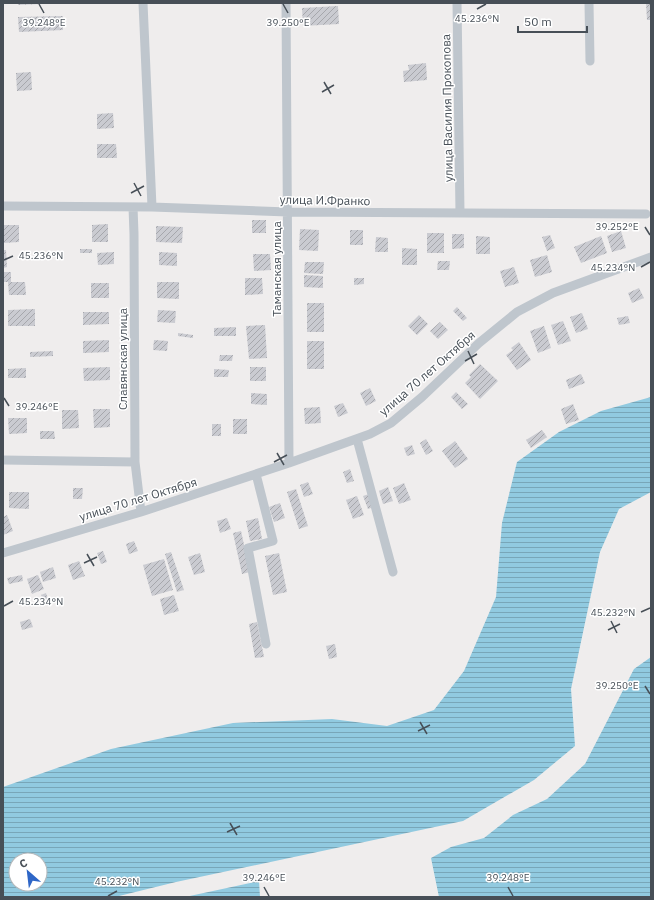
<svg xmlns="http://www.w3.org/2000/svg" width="654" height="900" viewBox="0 0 654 900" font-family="'IBM Plex Sans',sans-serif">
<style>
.water{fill:url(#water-rules);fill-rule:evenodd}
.building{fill:url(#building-hatch)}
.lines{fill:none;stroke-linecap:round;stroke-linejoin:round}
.minor{stroke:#bfc6cd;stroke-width:9}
.ticks{fill:none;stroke:#474f57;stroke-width:1.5}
.labels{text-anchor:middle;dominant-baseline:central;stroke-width:3;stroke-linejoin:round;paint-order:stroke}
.street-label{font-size:12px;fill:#474f57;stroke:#fff}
.ticks-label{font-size:10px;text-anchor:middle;fill:#474f57;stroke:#fff;stroke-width:3;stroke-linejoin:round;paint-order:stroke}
</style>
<defs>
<pattern id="water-rules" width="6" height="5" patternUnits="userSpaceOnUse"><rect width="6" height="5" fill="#91cae0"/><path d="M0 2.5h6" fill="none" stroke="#78a6b8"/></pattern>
<pattern id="building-hatch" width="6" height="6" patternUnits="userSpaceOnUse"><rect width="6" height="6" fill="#cacbd1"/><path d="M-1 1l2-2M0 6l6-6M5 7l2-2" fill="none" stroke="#a6a7ac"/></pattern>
</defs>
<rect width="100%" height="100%" fill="#efeded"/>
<path class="water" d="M651,397V492L619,509L600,552L571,689L575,746L534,780L463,821L176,882L115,897H3V787L111,749L233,723L332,719L387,726L434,710L464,671L496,597L502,523L517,462L559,432L601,411ZM16,860H40V884H16Z
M651,657V897H439L431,858L451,847L484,838L513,815L547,799L585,764L634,669Z
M259,881L260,897H185Z"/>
<path class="building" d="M18,3H42V4L18,5Z
M646,3H651V20H647Z
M338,6L339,24L303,26L302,8Z
M63,16V30L19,32L18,17Z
M426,63L427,80L404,82L403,71L409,70L408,65Z
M31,72L32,90L17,91L16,73Z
M113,113L114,128L97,129V114Z
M97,144H116L117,158H97Z
M252,220H266V233H252Z
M108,224V242H92V225Z
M3,225H19V242L3,243Z
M156,226L183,227L182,243L156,242Z
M300,229L319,230L318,251L299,250Z
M350,230H363V245H350Z
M621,231L626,248L612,252L607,236Z
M427,233H444V253H427Z
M452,234H464V248L452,249Z
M550,235L555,248L547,251L542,237Z
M476,236L490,237V254H476Z
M601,236L607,253L581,263L574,247Z
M376,237L388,238V252H375Z
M402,248L417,249V265H402Z
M80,249H92V253H80Z
M3,250H6L7,267L3,268Z
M114,252V264L98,265L97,253Z
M159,252L177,253V266L159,265Z
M253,254H270L271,270L254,271Z
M547,255L552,272L535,277L530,260Z
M438,261H450L449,270H437Z
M305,262H324L323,274L304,273Z
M514,267L519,283L505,287L500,271Z
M3,272H11V282H25L26,295H9L8,282H3Z
M304,275L323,276V288L304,287Z
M245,278H262L263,294L245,295Z
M354,278H364V284L354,285Z
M157,282H179V299L157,298Z
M91,283H109V298H91Z
M639,288L644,298L632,303L628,293Z
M307,303H324V332H307Z
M457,307L467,318L463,321L453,311Z
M35,309V326H8V310Z
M158,310L176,311L175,323L157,322Z
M83,312H109V324L83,325Z
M582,313L588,329L576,333L570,317Z
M419,315L428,324L417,335L408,326Z
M628,316L630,323L619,325L617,318Z
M563,321L571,341L558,345L551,325Z
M440,322L448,330L438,339L430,331Z
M265,325L267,358L249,359L246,326Z
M544,326L551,348L538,353L530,331Z
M236,327V336H214V328Z
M178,333L193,335V338L178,336Z
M109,340V352L83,353V341Z
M154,340L168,341L167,351L153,350Z
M307,341H324V369H307Z
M519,342L531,360L517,370L506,355L513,350L511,348Z
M53,351V356L30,357V352Z
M220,355H233L232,361H219Z
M480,364L498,381L480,399L465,383L471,377L469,375Z
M110,367V380L84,381L83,368Z
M250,367H266V381H250Z
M26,368V378H8V369Z
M214,369L229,370L228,377H214Z
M581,374L585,383L569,389L566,380Z
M370,388L376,401L366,406L360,393Z
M456,392L468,404L462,409L451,397Z
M251,393L267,394V405L251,404Z
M343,403L348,413L338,417L334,406Z
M573,404L579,420L566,424L561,409Z
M320,407L321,423L305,424L304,408Z
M93,409H110V427L94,428Z
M62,410H78L79,428L62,429Z
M8,418H27V433L9,434Z
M233,419H247V434H233Z
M212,424H221V436H212Z
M542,430L547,437L531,448L526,440Z
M40,431H54L55,439H40Z
M426,439L433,451L426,455L420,443Z
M455,441L468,459L455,468L442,451Z
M412,445L415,454L407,456L404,448Z
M350,469L354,481L347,483L343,472Z
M308,482L313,494L304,497L300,485Z
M404,483L411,500L399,504L393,488Z
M388,487L393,501L383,504L379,491Z
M73,488H83L82,499H73Z
M296,489L308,526L299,529L287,492Z
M9,492H29V509L9,508Z
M369,494L374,507L368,509L363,496Z
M357,496L364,515L353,519L346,500Z
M280,503L285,518L274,522L269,507Z
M7,515L13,531L3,535V517Z
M227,518L231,529L220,533L217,521Z
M258,518L262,539L250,541L246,521Z
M241,531L250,572L242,574L233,533Z
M134,541L138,551L129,554L126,544Z
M103,551L107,562L101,564L97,553Z
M171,552L184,590L177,592L165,554Z
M200,553L205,572L194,575L188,557Z
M279,553L287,592L273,595L265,556Z
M164,559L173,590L152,596L143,565Z
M79,561L85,576L73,580L68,565Z
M53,567L56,578L43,582L40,572Z
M22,575L23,581L9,584L7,578Z
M38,575L44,589L32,594L27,579Z
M46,593L49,603L45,605L41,595Z
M174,595L179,611L164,615L160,599Z
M30,619L33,627L22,630L20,622Z
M257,622L264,657L255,658L249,624Z
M335,644L337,657L329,659L326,646Z"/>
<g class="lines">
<path class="minor" d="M143,3L152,207
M286,3L289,463
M457,3L460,213
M589,3L590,61
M3,206L152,207L288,212L646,214
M133,207L134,234L135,462L141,512
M357,439L393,572
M3,460L135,462
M256,474L273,541L248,548L266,644
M3,553L141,512L289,463L370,434L391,423L422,397L479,343L517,312L553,293L651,257"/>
</g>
<path class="ticks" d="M39,4L44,13M283,4L288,13M477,9L486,4M324,82L331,94M322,92L334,85M134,183L141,196M131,193L144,186M645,227L650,235M4,260L13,256M641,267L650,262M468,351L474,364M465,361L477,354M4,398L9,406M277,453L284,465M274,462L287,455M87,554L94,566M84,563L97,557M4,606L13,601M641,612L650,608M611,621L617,633M608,630L620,624M645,686L650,694M420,722L427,734M418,731L430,725M230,823L237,835M227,832L240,826M264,887L269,896M508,887L513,896M108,896L117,891"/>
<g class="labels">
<g class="street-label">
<text transform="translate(447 108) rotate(-91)">улица Василия Прокопова</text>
<text transform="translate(325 200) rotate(1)">улица И.Франко</text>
<text transform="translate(276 269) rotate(-90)">Таманская улица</text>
<text transform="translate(122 359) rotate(-90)">Славянская улица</text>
<text transform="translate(427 373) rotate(-41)">улица 70 лет Октября</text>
<text transform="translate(138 499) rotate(-17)">улица 70 лет Октября</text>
</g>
</g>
<g class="ticks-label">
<text x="477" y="22">45.236°N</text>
<text x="44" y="26">39.248°E</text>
<text x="288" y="26">39.250°E</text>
<text x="617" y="230">39.252°E</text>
<text x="41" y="259">45.236°N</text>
<text x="613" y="271">45.234°N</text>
<text x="37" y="410">39.246°E</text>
<text x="41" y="605">45.234°N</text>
<text x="613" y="616">45.232°N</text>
<text x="617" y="689">39.250°E</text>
<text x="264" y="881">39.246°E</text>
<text x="508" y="881">39.248°E</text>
<text x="117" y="885">45.232°N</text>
</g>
<rect width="654" height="900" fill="none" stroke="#474f57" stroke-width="8"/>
<g transform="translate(28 872) rotate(332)"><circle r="19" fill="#ffffff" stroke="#b5b9bc"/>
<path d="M0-3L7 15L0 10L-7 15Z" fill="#2e66c7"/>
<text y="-6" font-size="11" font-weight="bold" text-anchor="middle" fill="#474f57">С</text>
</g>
<path d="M518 26v6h69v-6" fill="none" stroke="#474f57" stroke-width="2"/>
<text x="524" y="26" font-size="12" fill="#474f57" stroke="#ffffff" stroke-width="3" paint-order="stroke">50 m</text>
</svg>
